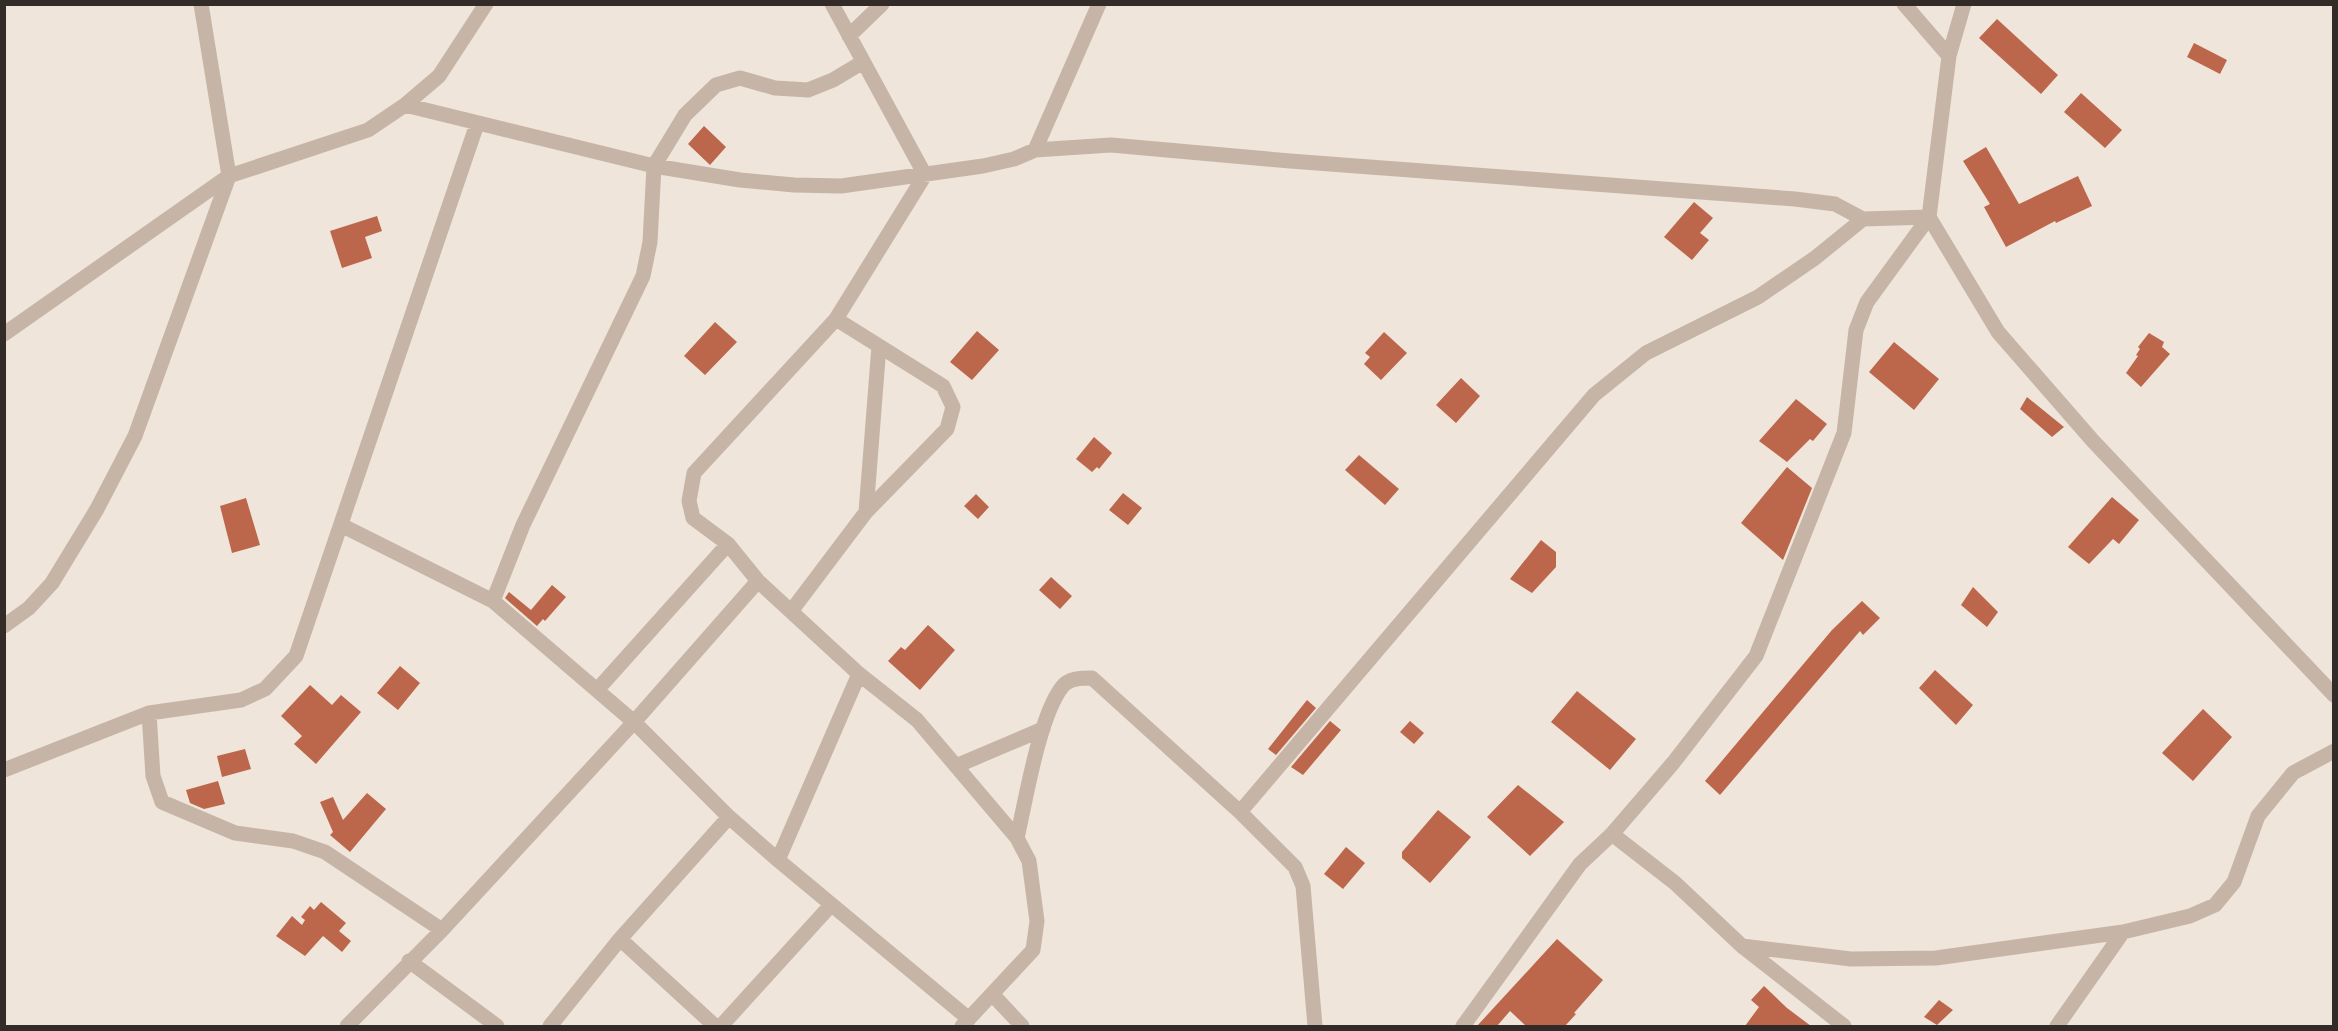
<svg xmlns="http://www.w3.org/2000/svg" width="2338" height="1031" viewBox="0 0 2338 1031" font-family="'Golos Text',sans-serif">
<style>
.building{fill:#bc674b}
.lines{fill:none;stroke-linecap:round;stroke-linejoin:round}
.street{stroke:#c6b5a7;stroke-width:15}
</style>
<rect width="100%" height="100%" fill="#efe5da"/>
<path class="building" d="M1997,19L2058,75L2041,94L1979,38Z
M2194,43L2227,60L2220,74L2187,57Z
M2081,93L2122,130L2105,148L2064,112Z
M704,126L726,147L710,165L688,144Z
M1986,147L2019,204L2078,176L2092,206L2056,223L2055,221L2006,247L1984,207L1990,204L1963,161Z
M1694,202L1713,218L1700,233L1709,240L1692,260L1664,237Z
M377,216L382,231L365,237L372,258L342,268L330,231Z
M715,322L737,342L705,375L684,356Z
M977,331L999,350L972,380L950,362Z
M1384,332L1407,353L1381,380L1364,364L1370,357L1365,353Z
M2149,333L2164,342L2162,347L2170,354L2141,387L2126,373L2138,356L2136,355L2140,349L2138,347Z
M1894,342L1939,379L1914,410L1869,372Z
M1461,378L1480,396L1456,423L1436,405Z
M2027,397L2064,427L2052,437L2020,409Z
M1796,399L1827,424L1813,441L1810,439L1787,462L1759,441Z
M1094,437L1112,453L1099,469L1097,467L1092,472L1076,459Z
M1359,455L1399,489L1385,505L1345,470Z
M1787,467L1812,488L1783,560L1741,523Z
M1123,493L1142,508L1128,525L1109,510Z
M976,494L989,507L978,519L964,506Z
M2112,497L2139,520L2119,544L2113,539L2089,564L2068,547Z
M246,498L260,545L232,553L220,506Z
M1541,540L1556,552V567L1532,593L1510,579Z
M1051,577L1072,596L1060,609L1039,590Z
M552,585L566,597L545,621L543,619L537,626L505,598L509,592L531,610Z
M1973,587L1998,612L1987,627L1961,605Z
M1862,601L1880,618L1863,635L1860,631L1720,795L1705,781L1832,630Z
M928,625L955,650L920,690L888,661L901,647L905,650Z
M400,666L420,683L398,710L377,693Z
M1935,670L1973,705L1956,725L1919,688Z
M310,685L332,705L341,695L361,712L316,764L294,744L302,736L281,716Z
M1577,691L1636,739L1610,770L1551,722Z
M1307,700L1316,708L1276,755L1268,749Z
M2203,709L2232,737L2193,781L2162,753Z
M1330,721L1341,730L1303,775L1291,767Z
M1410,721L1424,733L1414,744L1400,732Z
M245,749L251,769L222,777L217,756Z
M218,781L225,804L204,809L190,803L186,790Z
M1518,785L1564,822L1530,856L1487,817Z
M367,793L386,809L350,852L330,835L333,832L320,802L333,797L343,820Z
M1438,810L1471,837L1430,883L1402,858V852Z
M1346,847L1365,863L1343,889L1324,874Z
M321,902L346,923L339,931L351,941L342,952L323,936L305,956L276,936L292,916L302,925L305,920L301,917L310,906L314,910Z
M1557,939L1603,980L1574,1013L1576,1014L1565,1026H1526L1510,1011L1497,1026H1477Z
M1764,986L1787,1008L1811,1026H1745L1759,1007L1751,1000Z
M1939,1000L1953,1010L1937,1025L1924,1017Z"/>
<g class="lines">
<path class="street" d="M1904,4L1949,56
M849,36L882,4
M863,62L833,80L808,90L775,88L740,78L716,85L685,115L654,166L650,242L643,276L523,525L493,601L634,722L729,817L778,860L969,1019
M405,105L654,166L740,180L794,185L841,186L983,166L1014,159L1035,150L1111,145L1290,161L1795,199L1835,204L1863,219L1929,217
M1035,150L1099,4
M1929,217L1998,332L2093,441L2334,695
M4,334L229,176L368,130L405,105L439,76L486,4
M866,512L879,346
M341,525L493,601
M792,610L866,512L947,429L953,407L943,386L836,319L925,175L832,4
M4,626L29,608L52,583L97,509L135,436L229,176L201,4
M859,674L917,720L1017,838L1029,861L1037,921L1033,950L962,1026
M597,690L728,544
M149,713L153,776L162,802L235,833L293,841L325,852L442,930
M956,766L1043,729
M4,770L149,713L241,700L265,689L296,656L477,124
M1240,812L1594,395L1646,353L1758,297L1815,258L1863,219
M1017,838C1026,799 1039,717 1062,687C1069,678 1081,678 1092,678L1240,812L1295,867L1303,886L1315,1026
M778,860L859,674L758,581L728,544L693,518L689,501L694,473L836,319
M620,939L715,1026
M1742,946L1675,883L1612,834L1673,763L1756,656L1844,433L1856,330L1867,302L1929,217L1949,56L1964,4
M409,961L497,1026
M992,994L1022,1026
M347,1026L442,930L634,722L758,581
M550,1026L620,939L729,817
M721,1026L831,905
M1463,1026L1580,864L1612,834
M1844,1026L1742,946L1851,959L1936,958L2123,932L2190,916L2215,905L2234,882L2258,816L2293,773L2334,751
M2057,1026L2123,932"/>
</g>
<rect width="2338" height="1031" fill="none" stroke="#332b27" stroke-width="12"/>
</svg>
